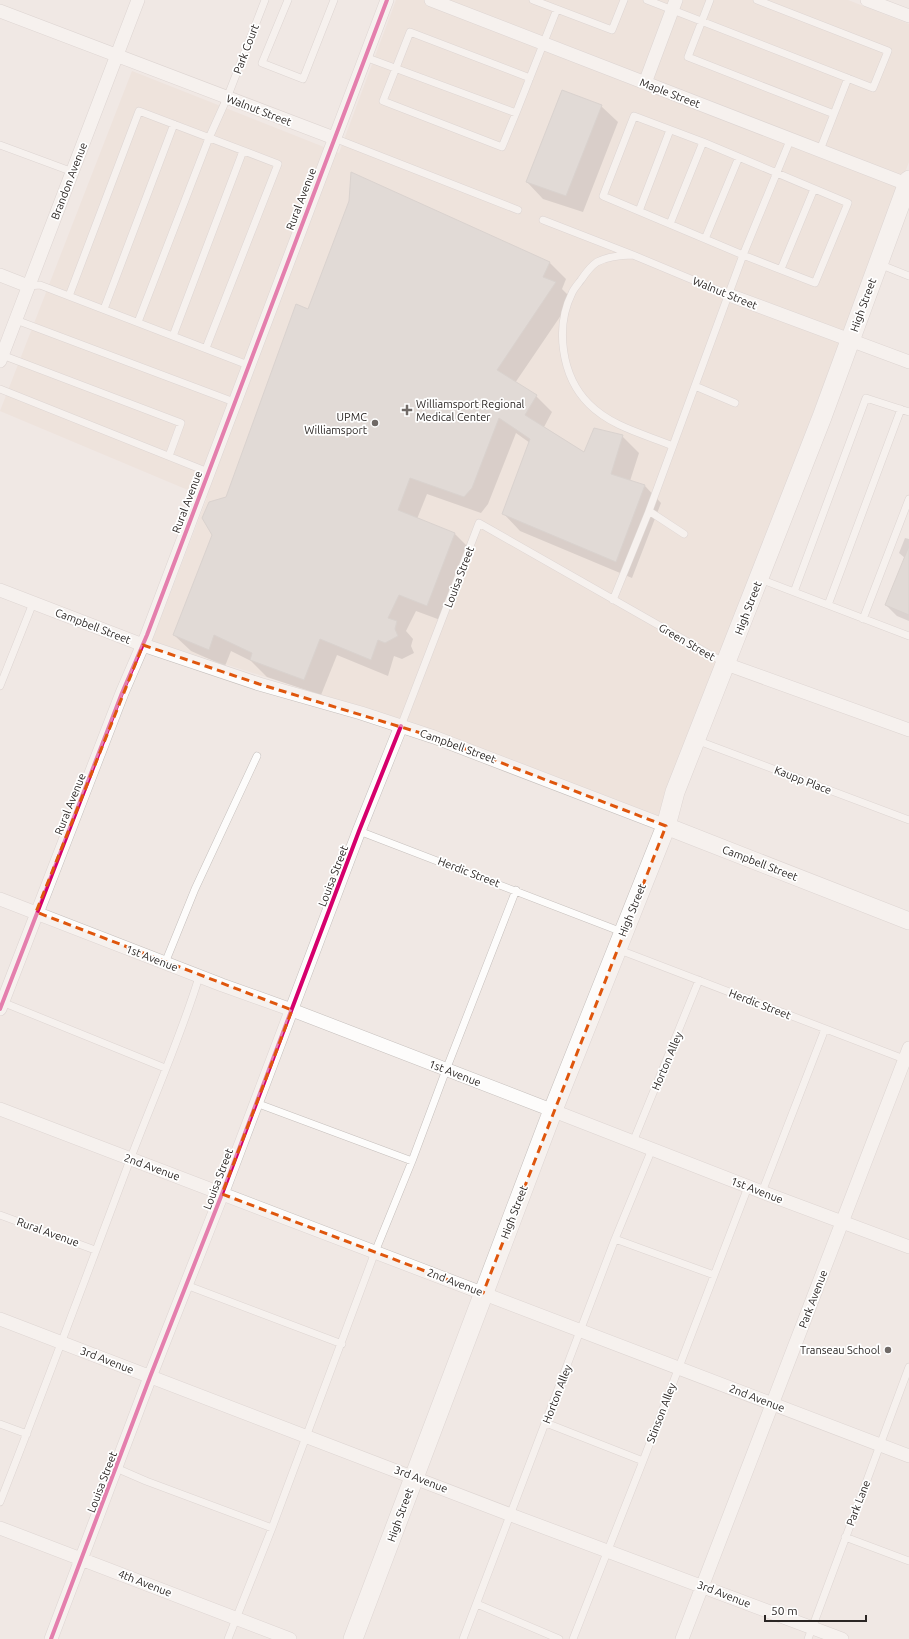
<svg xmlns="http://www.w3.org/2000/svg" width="909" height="1639" viewBox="0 0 909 1639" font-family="Ubuntu,sans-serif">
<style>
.medical{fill:#ebddd3}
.shadow{fill:#0003}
.building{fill:#cec9c5;stroke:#bdb8b4}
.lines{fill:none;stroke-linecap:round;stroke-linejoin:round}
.service-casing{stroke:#c5bfbc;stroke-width:8}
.minor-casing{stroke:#c5bfbc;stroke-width:14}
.tertiary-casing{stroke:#c5bfbc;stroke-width:18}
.secondary-casing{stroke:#c5bfbc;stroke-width:20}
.service{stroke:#fdfcfb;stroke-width:7}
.minor{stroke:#fdfcfb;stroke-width:13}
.tertiary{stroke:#fdfcfb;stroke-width:17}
.secondary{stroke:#fdfcfb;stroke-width:19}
.cycleway-casing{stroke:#fff;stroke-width:6}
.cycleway{stroke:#d6006c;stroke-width:4}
.marked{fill:none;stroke:#df560d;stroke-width:3;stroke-dasharray:8 5;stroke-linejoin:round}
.poi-dot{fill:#706a67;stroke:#fff;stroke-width:1.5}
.labels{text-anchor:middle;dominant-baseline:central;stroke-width:3.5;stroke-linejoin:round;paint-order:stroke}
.street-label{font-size:11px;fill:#2b2624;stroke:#fff}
.poi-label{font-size:11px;fill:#2b2624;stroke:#fff;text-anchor:end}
</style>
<rect width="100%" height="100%" fill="#f0e8e4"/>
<path class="medical" d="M396,0H848L909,24V162L658,817L398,719L152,641L207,498L0,411L132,71L339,153Z"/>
<path class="shadow" d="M601,106L618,122L583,212L543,199L527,182Z
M549,262L566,279L562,289L572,299L515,383L536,396L552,412L544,427L585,453L622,436L639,453L630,481L645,486L661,503L632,578L520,531L504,514L530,443L516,433L488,504L481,513L427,494L417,519L455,534L471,550L443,621L416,611L406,631L413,639L411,646L414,653L402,659L394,656L388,676L337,655L321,695L267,677L251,661L231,651L225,666L191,651L174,635L227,498L309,311Z
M905,538L909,539V621L897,616L886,605L905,558L899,553Z"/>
<path class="building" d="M562,90L602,105L566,196L526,182Z
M351,172L550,262L543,277L556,282L497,370L537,395L525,415L584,452L594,428L623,435L611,474L645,485L616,562L502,514L530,439L499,418L472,488L464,497L410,478L398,510L455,533L427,606L399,595L388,618L397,621L395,629L398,636L385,643L378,640L371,660L320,639L304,680L250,660L252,653L214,635L209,650L173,635L212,535L202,518L209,502L226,497L296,304L308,309L349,201Z
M909,546V615L885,605Z"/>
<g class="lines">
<g class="service-casing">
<path id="service" d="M288,0L262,63L303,79L334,0
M533,0L612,30L624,0
M647,0L873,88L888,51L757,0
M710,0L688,57L834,114L848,78
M365,57L516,113L557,9
M516,113L502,147L383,101L410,32L530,78
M634,116L703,142L848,203L815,283L743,255L603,196Z
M334,138L518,210
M0,145L73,172
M820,150L834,114
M639,211L670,130
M543,220L633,255L729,295
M670,224L703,142
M705,239L739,157
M633,255C620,255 609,256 597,262C591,266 585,274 581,280C578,284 574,288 572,293C555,327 561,376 589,404C612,427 644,434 673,446
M879,264L909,276
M781,269L814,189
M28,286L40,285L248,365
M69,296L139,111L278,164L206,348
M104,309L174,124
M16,320L234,402
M138,322L209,138L227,98L265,0
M173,336L243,151
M2,355L181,423L169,456
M695,386L735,403
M0,389L208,472
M649,511L684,534
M760,579L909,636
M794,592L866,398L909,412
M613,600L649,511L743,255L791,138
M828,605L901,409
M863,619L909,499
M0,686L33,603
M401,726L479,523L725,663
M696,740L909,820
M359,831L622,932
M617,949L904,1059
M165,963L195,889L257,756
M2,1002L165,1068
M256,1103L412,1161
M633,1142L699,980
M762,1192L825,1029
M0,1215L95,1250
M615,1239L714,1275
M186,1285L342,1344
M546,1423L643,1461
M0,1424L27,1434
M116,1468L146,1481L272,1528
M0,1502C45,1388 87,1274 130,1160C153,1099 180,1039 199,977
M845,1537L909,1561
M477,1604L559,1639
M228,1639L272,1528L375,1252L412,1161L446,1070L516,890
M463,1639L615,1239L652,1149
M573,1639L643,1461L748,1187
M808,1639L909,1367"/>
</g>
<g class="minor-casing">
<path id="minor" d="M431,0L909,185
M867,0L909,16
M0,11L334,138
M645,83L676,0
M0,275L28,286
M729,295L909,362
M0,361L138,0
M0,590L143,645L259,684L361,713L434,737L666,826
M726,664L909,730
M0,899L222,985L292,1010L541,1106L762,1192L909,1247
M0,1009L122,693L147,635L387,0
M0,1109L909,1456
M0,1319L511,1515L842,1639
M0,1528L290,1639
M51,1639L150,1377L222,1194L359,831L401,726
M682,1639L909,1048"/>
</g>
<g class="tertiary-casing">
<path id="tertiary" d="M666,826L909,921"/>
</g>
<g class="secondary-casing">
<path id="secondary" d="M353,1639L553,1110L666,826L675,792L822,417L909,180"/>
</g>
<use href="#service" class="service"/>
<use href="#minor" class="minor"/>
<use href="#tertiary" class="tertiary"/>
<use href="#secondary" class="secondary"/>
<g class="cycleway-casing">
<path id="cycleway" d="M0,1009L122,693L147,635L387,0
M51,1639L150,1377L222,1194L359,831L401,726"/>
</g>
<use href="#cycleway" class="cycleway"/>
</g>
<path d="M0 0H909V1639H0ZM143,645L259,684L434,737L666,826L483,1293L222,1194L292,1010L36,912Z" fill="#f0e8e4" fill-opacity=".55" fill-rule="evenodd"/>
<path class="marked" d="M143,645L259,684L434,737L666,826L483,1293L222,1194L292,1010L36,912Z"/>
<g class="poi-dot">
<path d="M405 404h4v4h4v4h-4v4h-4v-4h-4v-4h4z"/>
<circle cx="375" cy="423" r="4"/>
<circle cx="888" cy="1350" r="4"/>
</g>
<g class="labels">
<g class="street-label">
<text transform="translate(246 49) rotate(-69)">Park Court</text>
<text transform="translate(670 93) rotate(21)">Maple Street</text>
<text transform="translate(259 110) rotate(21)">Walnut Street</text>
<text transform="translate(69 181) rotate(-69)">Brandon Avenue</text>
<text transform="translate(301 199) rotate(-69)">Rural Avenue</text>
<text transform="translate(725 293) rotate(22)">Walnut Street</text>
<text transform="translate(863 305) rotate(-70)">High Street</text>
<text transform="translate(187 502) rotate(-69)">Rural Avenue</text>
<text transform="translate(459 577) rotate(-69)">Louisa Street</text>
<text transform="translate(748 608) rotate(-69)">High Street</text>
<text transform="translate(93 626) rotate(21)">Campbell Street</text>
<text transform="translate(687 642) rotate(30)">Green Street</text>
<text transform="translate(458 746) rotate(20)">Campbell Street</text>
<text transform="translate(803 780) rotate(21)">Kaupp Place</text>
<text transform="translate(70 804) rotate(-68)">Rural Avenue</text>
<text transform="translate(760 863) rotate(21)">Campbell Street</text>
<text transform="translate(469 872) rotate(21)">Herdic Street</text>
<text transform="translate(333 876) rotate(-69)">Louisa Street</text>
<text transform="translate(632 910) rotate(-68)">High Street</text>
<text transform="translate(152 958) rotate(21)">1st Avenue</text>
<text transform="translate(760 1004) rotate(21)">Herdic Street</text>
<text transform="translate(667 1061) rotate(-67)">Horton Alley</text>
<text transform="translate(455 1073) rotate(21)">1st Avenue</text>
<text transform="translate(152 1167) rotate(20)">2nd Avenue</text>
<text transform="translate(218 1179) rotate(-69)">Louisa Street</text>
<text transform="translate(757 1190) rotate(21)">1st Avenue</text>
<text transform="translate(514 1212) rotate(-69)">High Street</text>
<text transform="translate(48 1232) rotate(20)">Rural Avenue</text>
<text transform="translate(455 1282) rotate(21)">2nd Avenue</text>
<text transform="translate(813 1299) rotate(-69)">Park Avenue</text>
<text transform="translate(107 1360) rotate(21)">3rd Avenue</text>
<text transform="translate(557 1394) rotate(-69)">Horton Alley</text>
<text transform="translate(757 1398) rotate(21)">2nd Avenue</text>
<text transform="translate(661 1413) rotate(-69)">Stinson Alley</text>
<text transform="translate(421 1479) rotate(21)">3rd Avenue</text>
<text transform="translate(102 1482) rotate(-69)">Louisa Street</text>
<text transform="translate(858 1503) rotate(-69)">Park Lane</text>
<text transform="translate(400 1515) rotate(-70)">High Street</text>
<text transform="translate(145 1583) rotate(21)">4th Avenue</text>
<text transform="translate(724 1594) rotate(21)">3rd Avenue</text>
</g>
<g class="poi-label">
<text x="416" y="404" text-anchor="start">Williamsport Regional<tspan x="416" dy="13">Medical Center</tspan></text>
<text x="367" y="417">UPMC<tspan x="367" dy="13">Williamsport</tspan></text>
<text x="880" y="1350">Transeau School</text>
</g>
</g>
<path d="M765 1615v6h101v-6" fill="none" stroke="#2b2624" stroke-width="2"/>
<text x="771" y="1615" font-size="12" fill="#2b2624" stroke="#ffffff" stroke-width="3" paint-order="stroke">50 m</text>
</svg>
